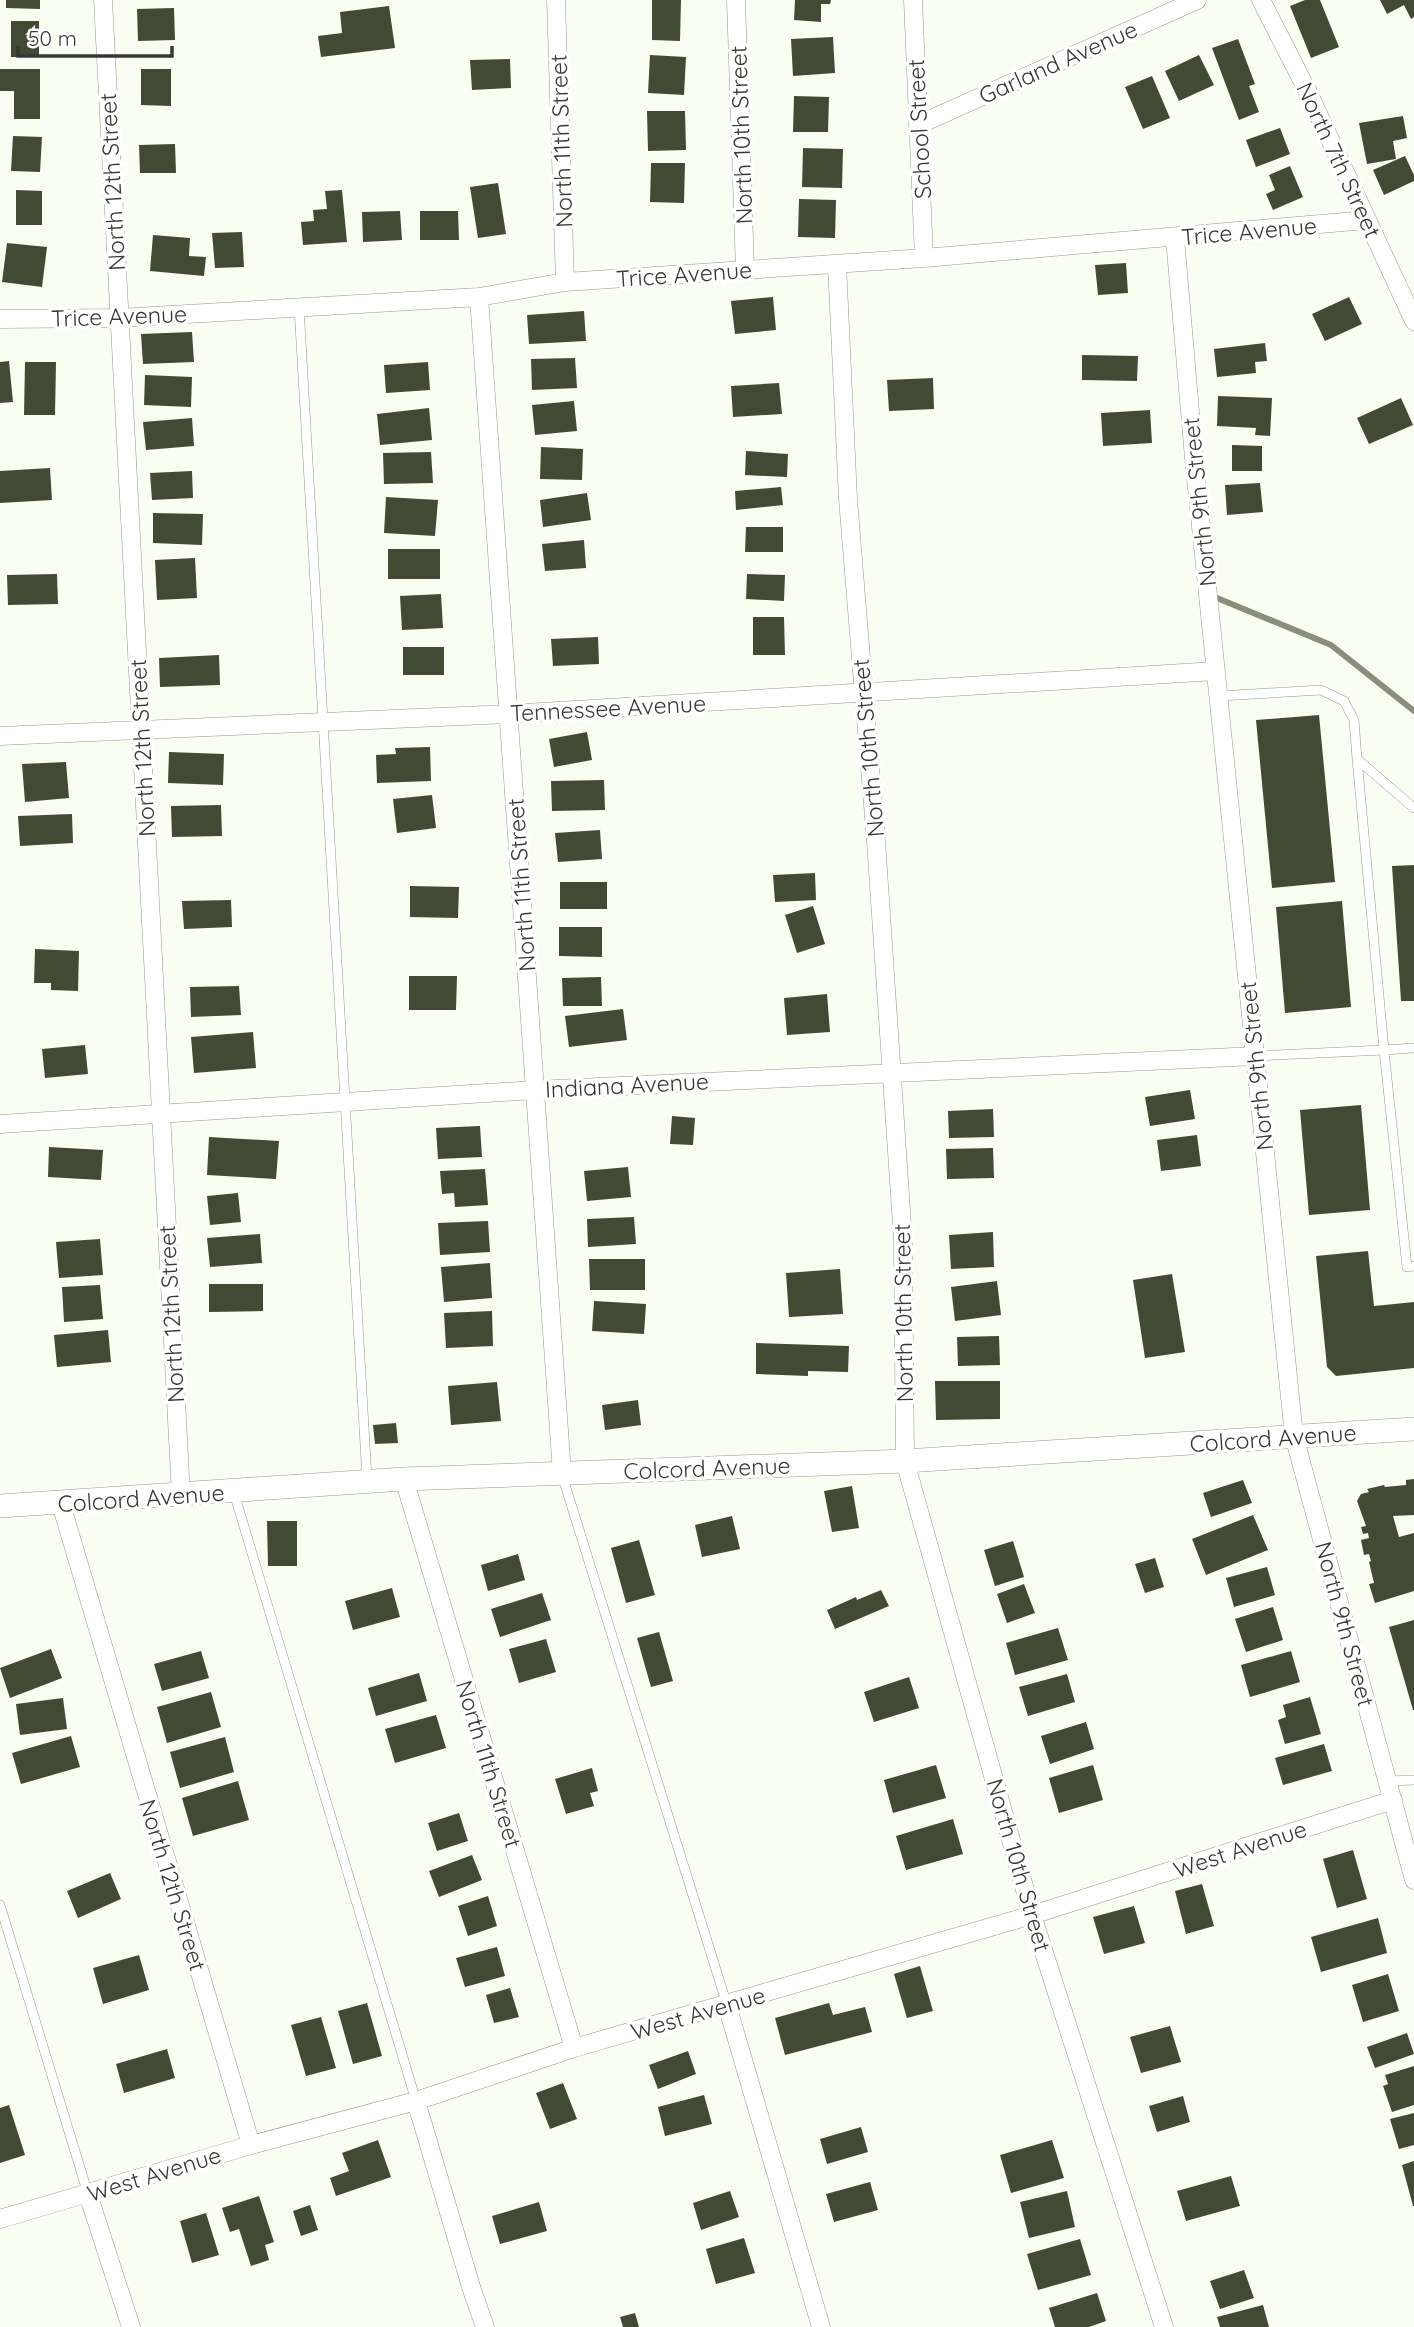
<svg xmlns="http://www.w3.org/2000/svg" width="1414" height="2327" viewBox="0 0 1414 2327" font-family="Quicksand,sans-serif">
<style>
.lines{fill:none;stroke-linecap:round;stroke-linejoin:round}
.stream{stroke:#88907b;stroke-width:6}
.building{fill:#414b33}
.service-casing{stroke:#93988d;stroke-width:10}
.minor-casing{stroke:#93988d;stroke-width:19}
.tertiary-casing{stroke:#93988d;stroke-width:24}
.service{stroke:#fff;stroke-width:9}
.minor{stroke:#fff;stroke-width:18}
.tertiary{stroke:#fff;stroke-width:23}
.labels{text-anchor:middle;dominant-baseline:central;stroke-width:7;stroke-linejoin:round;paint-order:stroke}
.street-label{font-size:23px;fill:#373834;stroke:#fff}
</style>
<rect width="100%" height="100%" fill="#f9fef2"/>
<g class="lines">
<path class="stream" d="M1217,598L1331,645L1414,711"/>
</g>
<path class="building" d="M6,0H40V9L6,8Z
M652,0H681L680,41L652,40Z
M795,0H831L830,4H821V22L794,20Z
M1305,0H1320L1339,47L1311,58L1290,6Z
M1380,0H1414V17L1411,19L1404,5L1387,14Z
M389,6L395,48L321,57L318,36L342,33L340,12Z
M174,8L175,40L138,41L137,9Z
M11,21H39V57H11Z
M833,37L835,73L793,76L791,39Z
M1238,39L1255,84L1249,86L1259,112L1239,120L1212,48Z
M650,55L686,57L684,95L648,93Z
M1199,55L1214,85L1179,101L1165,71Z
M510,59L511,88L472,90L470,60Z
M0,69H40V119H14V91H0Z
M141,69H171V106L141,105Z
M1152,76L1170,118L1143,129L1125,87Z
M794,96L829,97L828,132H793Z
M647,111H685L686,150L648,151Z
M1403,116L1407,138L1393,141L1396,159L1367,164L1359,123Z
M1280,128L1290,154L1256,167L1246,140Z
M13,136L42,137L40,172L11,171Z
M175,144L176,173H140L139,145Z
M803,148L843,149L842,188L802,187Z
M1405,156L1414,175V181L1384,195L1373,170Z
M651,163H685L684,203L650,202Z
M1290,166L1303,197L1273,210L1266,194L1275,190L1269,175Z
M498,183L506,234L478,238L470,187Z
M16,190L42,191V225H16Z
M342,190L347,242L303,245L301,222L314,221L313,210L327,209L325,191Z
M799,199L836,200L835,238L798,237Z
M400,211L402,240L363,242L362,212Z
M420,211H458L459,240H420Z
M242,232L244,267L215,268L212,233Z
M153,235L190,238L189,256L206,257L204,276L150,271Z
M7,243L47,247L42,287L2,282Z
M1126,263L1128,293L1098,295L1095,265Z
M773,297L776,330L735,334L731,301Z
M1349,297L1362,324L1325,341L1312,314Z
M584,311L586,341L529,344L527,315Z
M192,332L194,362L143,364L141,334Z
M1265,343L1267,361L1255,362L1256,373L1217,377L1214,349Z
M1082,355L1138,356L1137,381L1082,380Z
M575,358L577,388L532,390L531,359Z
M9,361L13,402L0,403V362Z
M25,362H56L55,415H24Z
M428,362L430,390L386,393L384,365Z
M145,375L192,377L191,407L144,405Z
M933,378L934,409L889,411L887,380Z
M779,383L782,414L733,417L731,386Z
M1218,396L1272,398L1270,436L1255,435L1256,428L1217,426Z
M1401,398L1413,425L1369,444L1357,418Z
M574,401L577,431L535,435L532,405Z
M429,408L432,440L380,445L377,414Z
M1150,410L1152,443L1103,446L1101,413Z
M192,418L194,446L146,450L143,422Z
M1232,445L1262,446V471H1232Z
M541,447L583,449L582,480L540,479Z
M746,451L788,454L787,477L745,475Z
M431,452L433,483L384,484L383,453Z
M50,468L52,500L0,503V471Z
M192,471L193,498L152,500L150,473Z
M1260,483L1263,512L1227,515L1225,485Z
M781,487L783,505L736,510L735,491Z
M587,493L591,520L543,527L540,500Z
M386,497L438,500L435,536L384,533Z
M153,513L203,514L202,545L153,543Z
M746,527H783V552H745Z
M584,540L586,568L545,571L542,544Z
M388,549H440V579H388Z
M195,558L197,598L157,600L155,560Z
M57,574L58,604L8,605L7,575Z
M747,574L785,575L784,601L746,599Z
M441,594L443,628L402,630L400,596Z
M753,617H784L785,655H753Z
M598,637L599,664L553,666L551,639Z
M403,647H444V675H403Z
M219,655L220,685L160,687L159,658Z
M1319,715L1335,882L1272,888L1256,720Z
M587,732L592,760L554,767L549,739Z
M430,747L431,781L377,783L376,755L396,754L395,748Z
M169,752L224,754L223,785L168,783Z
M66,762L69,798L25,802L22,764Z
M604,780L605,810L552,811L551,781Z
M432,795L436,828L397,833L393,799Z
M221,805L222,836L172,837L171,806Z
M72,814L73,843L20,846L18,816Z
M600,830L602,859L558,862L555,833Z
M1414,865V1001H1401L1392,866Z
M815,873L816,900L775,902L773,875Z
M560,882H607V909H560Z
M410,886L459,887L458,918L410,917Z
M231,900L232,927L184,929L182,901Z
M1342,901L1351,1007L1285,1013L1276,907Z
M813,906L825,944L797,953L785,915Z
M559,927H602V957L559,956Z
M35,949L79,951L78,991L51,990V983H34Z
M409,976H457L456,1010H409Z
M601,977L602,1006H563L562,978Z
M239,986L241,1015L191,1017L190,987Z
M827,994L830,1032L787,1035L784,998Z
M623,1009L627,1040L569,1047L565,1016Z
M253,1032L256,1068L194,1073L191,1037Z
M85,1045L88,1074L45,1078L42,1049Z
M1190,1090L1195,1119L1150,1126L1145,1097Z
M1361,1105L1370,1210L1309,1215L1300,1110Z
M993,1109L994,1137L949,1138L948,1111Z
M672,1116L695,1118L693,1145L670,1144Z
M480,1126L482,1157L438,1159L436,1128Z
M1197,1135L1201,1166L1161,1171L1157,1140Z
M209,1137L279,1141L276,1179L207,1175Z
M49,1147L103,1150L101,1180L48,1177Z
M993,1148L994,1178L947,1179L946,1149Z
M628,1167L631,1197L587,1201L584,1171Z
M485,1169L488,1205L455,1207L454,1193L442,1194L440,1171Z
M238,1193L241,1222L210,1225L207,1196Z
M634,1217L636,1244L588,1247L587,1219Z
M488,1221L490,1252L440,1255L438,1223Z
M993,1232L994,1267L951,1269L949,1235Z
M260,1234L262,1263L210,1267L207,1238Z
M100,1239L103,1275L59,1278L56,1242Z
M1368,1251L1374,1306L1414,1302V1368L1336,1376L1327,1367L1316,1256Z
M589,1259H645V1290H590Z
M490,1263L492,1298L444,1302L441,1267Z
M840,1269L843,1314L789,1317L786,1273Z
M1172,1274L1185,1352L1145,1358L1133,1280Z
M997,1281L1001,1315L955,1321L951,1287Z
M209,1284H263V1311L209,1312Z
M100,1285L103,1319L64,1322L62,1287Z
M594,1301L646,1304L644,1334L592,1331Z
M492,1311L493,1346L446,1348L444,1313Z
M108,1330L111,1362L57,1367L54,1335Z
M999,1336L1000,1365L958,1366L957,1337Z
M756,1343L849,1346L848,1372L808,1371V1376L756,1374Z
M935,1381H1000V1419L936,1420Z
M497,1382L501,1421L451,1425L448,1386Z
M638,1400L641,1425L605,1430L602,1405Z
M396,1423L398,1443L375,1444L373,1425Z
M1414,1479V1515L1393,1516L1399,1537L1414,1533V1591L1375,1603L1369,1584L1374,1583L1369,1562L1371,1561L1369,1554L1364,1555L1361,1540L1369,1538L1368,1533L1363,1534L1361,1527L1366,1526L1357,1501L1361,1494L1369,1492L1367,1489L1384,1485L1385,1487L1406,1485V1480Z
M1243,1480L1252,1503L1211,1517L1203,1493Z
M852,1486L859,1528L832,1532L824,1491Z
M1253,1515L1268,1550L1206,1575L1192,1539Z
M732,1516L740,1549L702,1557L695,1525Z
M267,1521H297V1566H268Z
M639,1540L655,1595L626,1603L611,1548Z
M1013,1541L1024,1577L995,1586L984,1550Z
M518,1554L525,1580L488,1591L481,1565Z
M1155,1558L1164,1587L1145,1593L1135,1564Z
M1267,1567L1275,1595L1234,1607L1226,1578Z
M1024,1584L1035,1613L1007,1623L997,1594Z
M392,1588L400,1617L353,1630L345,1601Z
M881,1590L889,1606L835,1629L827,1610L856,1597L857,1600Z
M542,1593L551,1620L500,1637L491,1609Z
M1273,1607L1283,1640L1246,1652L1235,1619Z
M1414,1620V1710H1413L1389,1627Z
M1058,1628L1068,1660L1015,1675L1006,1643Z
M659,1632L673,1681L651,1687L637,1638Z
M546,1639L556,1672L519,1683L509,1649Z
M51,1649L62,1678L10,1698L0,1668Z
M201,1651L209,1678L162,1691L154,1664Z
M1291,1651L1300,1682L1250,1697L1241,1665Z
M419,1673L427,1701L376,1716L368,1688Z
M1067,1674L1075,1702L1028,1716L1019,1687Z
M909,1677L919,1708L874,1722L864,1692Z
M211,1692L221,1727L167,1743L157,1707Z
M1310,1697L1321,1734L1285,1744L1278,1720L1286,1717L1283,1705Z
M63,1698L67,1729L20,1735L16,1704Z
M436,1715L446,1748L395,1763L385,1729Z
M1086,1722L1094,1749L1050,1764L1041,1736Z
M71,1736L80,1767L21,1784L12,1753Z
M225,1737L234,1772L180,1788L170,1752Z
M1324,1744L1332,1771L1283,1785L1275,1758Z
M936,1765L946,1798L893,1813L884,1780Z
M1093,1765L1103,1800L1059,1813L1049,1778Z
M592,1768L598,1791L590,1793L594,1806L566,1814L555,1779Z
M238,1781L249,1820L193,1836L182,1798Z
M459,1813L468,1841L437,1851L428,1823Z
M953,1819L963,1854L906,1870L896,1836Z
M1353,1850L1367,1899L1337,1908L1323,1859Z
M472,1855L482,1880L439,1897L429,1871Z
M110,1873L121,1899L78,1918L67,1891Z
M1202,1884L1214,1926L1186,1934L1175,1891Z
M488,1896L497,1926L468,1936L458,1906Z
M1134,1906L1145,1943L1104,1954L1093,1917Z
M1378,1918L1387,1953L1321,1972L1311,1937Z
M497,1947L505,1976L465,1987L456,1958Z
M139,1955L149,1990L103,2004L93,1968Z
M920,1966L933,2011L907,2018L894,1974Z
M1388,1974L1399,2011L1363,2022L1352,1985Z
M510,1988L519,2017L494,2023L486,1995Z
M367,2003L382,2056L353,2064L338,2011Z
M829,2003L833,2015L865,2007L872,2032L785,2055L775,2018Z
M321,2017L336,2068L306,2076L291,2025Z
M1170,2026L1181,2062L1141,2073L1130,2037Z
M1407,2033L1414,2054L1375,2068L1367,2047Z
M167,2049L175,2078L124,2093L116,2064Z
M688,2051L696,2074L658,2089L649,2065Z
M1414,2066V2105L1392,2112L1383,2086L1388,2084L1385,2075Z
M563,2083L577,2119L550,2129L536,2093Z
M704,2095L712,2124L665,2136L658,2107Z
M1183,2096L1190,2122L1157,2132L1149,2106Z
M9,2105L25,2155L0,2163V2108Z
M1414,2113V2145L1399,2149L1390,2119Z
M861,2127L868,2152L827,2164L820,2139Z
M378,2140L391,2177L336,2196L330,2178L349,2171L342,2153Z
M1052,2140L1064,2178L1011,2193L1000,2155Z
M1414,2161V2206H1413L1402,2165Z
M1231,2176L1240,2206L1186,2221L1177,2191Z
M870,2182L878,2210L834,2222L826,2194Z
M730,2191L739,2217L701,2230L693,2203Z
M1067,2191L1075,2227L1029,2238L1020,2202Z
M259,2196L274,2242L265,2245L269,2260L251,2266L239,2229L230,2232L222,2208Z
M539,2202L547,2231L500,2244L492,2216Z
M310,2205L318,2230L301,2236L293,2211Z
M206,2213L219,2255L192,2263L180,2221Z
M744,2238L755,2273L716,2284L706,2249Z
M1080,2239L1091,2275L1038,2290L1027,2254Z
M1244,2270L1254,2298L1220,2309L1210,2281Z
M1097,2293L1106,2321L1089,2327H1055L1049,2308Z
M1263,2305L1269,2327H1220L1217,2317Z
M635,2313L639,2327H623L620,2317Z"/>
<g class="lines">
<g class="service-casing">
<path id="service" d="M299,307C320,698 346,1088 367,1479
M1219,696L1321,690L1344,701L1354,720L1357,759
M1414,1048L1384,1050L1407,1267L1414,1266
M1255,1056L1384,1050L1357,759L1414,808
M562,1475L727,2005
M234,1493L416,2101
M1389,1781L1414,1780
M0,1905L88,2194"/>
</g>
<g class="minor-casing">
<path id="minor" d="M103,0L181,1496
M556,0L565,282
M736,0L745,270
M913,0L924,258
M1261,0L1308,92L1414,321
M918,125L1197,0
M1175,238L1194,458L1294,1436L1414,1880
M837,264L848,499L876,841L903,1240L905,1461L1032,1915L1164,2327
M479,297L562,1473
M0,319L119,318L479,297L565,282L924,258L1367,220
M0,736L509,714L1216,671
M0,1124L535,1090L1255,1056
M404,1479L574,2048
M61,1504L251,2145
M727,2005L821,2327
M416,2101L472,2290L485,2327
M88,2194L131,2327
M0,2219L251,2145L416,2101L574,2048L1032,1915L1393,1800"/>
</g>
<g class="tertiary-casing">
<path id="tertiary" d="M0,1506L404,1479L905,1461L1414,1429"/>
</g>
<use href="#service" class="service"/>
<use href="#minor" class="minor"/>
<use href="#tertiary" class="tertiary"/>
</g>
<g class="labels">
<g class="street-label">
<text transform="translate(1058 62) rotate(-24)">Garland Avenue</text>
<text transform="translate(919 129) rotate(-93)">School Street</text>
<text transform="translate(741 135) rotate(-92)">North 10th Street</text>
<text transform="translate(561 141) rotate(-92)">North 11th Street</text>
<text transform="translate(1339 160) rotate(65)">North 7th Street</text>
<text transform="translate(112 182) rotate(-93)">North 12th Street</text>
<text transform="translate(1249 231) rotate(-5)">Trice Avenue</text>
<text transform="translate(684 274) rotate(-4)">Trice Avenue</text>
<text transform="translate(119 316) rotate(-2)">Trice Avenue</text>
<text transform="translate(1199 502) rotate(-96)">North 9th Street</text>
<text transform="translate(608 708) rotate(-3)">Tennessee Avenue</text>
<text transform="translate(142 748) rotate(-93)">North 12th Street</text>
<text transform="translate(868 748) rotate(-95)">North 10th Street</text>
<text transform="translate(521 885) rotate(-94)">North 11th Street</text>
<text transform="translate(1256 1066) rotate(-96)">North 9th Street</text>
<text transform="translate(627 1085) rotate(-3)">Indiana Avenue</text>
<text transform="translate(903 1313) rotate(-91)">North 10th Street</text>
<text transform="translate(171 1314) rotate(-93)">North 12th Street</text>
<text transform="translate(1273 1438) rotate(-4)">Colcord Avenue</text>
<text transform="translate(707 1468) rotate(-2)">Colcord Avenue</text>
<text transform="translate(141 1498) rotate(-4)">Colcord Avenue</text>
<text transform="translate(1345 1624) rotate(75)">North 9th Street</text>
<text transform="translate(489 1764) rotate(73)">North 11th Street</text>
<text transform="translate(1240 1849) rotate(-18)">West Avenue</text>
<text transform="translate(1019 1865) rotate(74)">North 10th Street</text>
<text transform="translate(173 1885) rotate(73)">North 12th Street</text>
<text transform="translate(698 2013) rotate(-16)">West Avenue</text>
<text transform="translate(154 2174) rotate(-17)">West Avenue</text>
</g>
</g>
<path d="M18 46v10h154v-10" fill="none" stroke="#373834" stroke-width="3.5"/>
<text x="28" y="46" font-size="21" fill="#373834" stroke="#ffffff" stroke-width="5" paint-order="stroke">50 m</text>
</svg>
